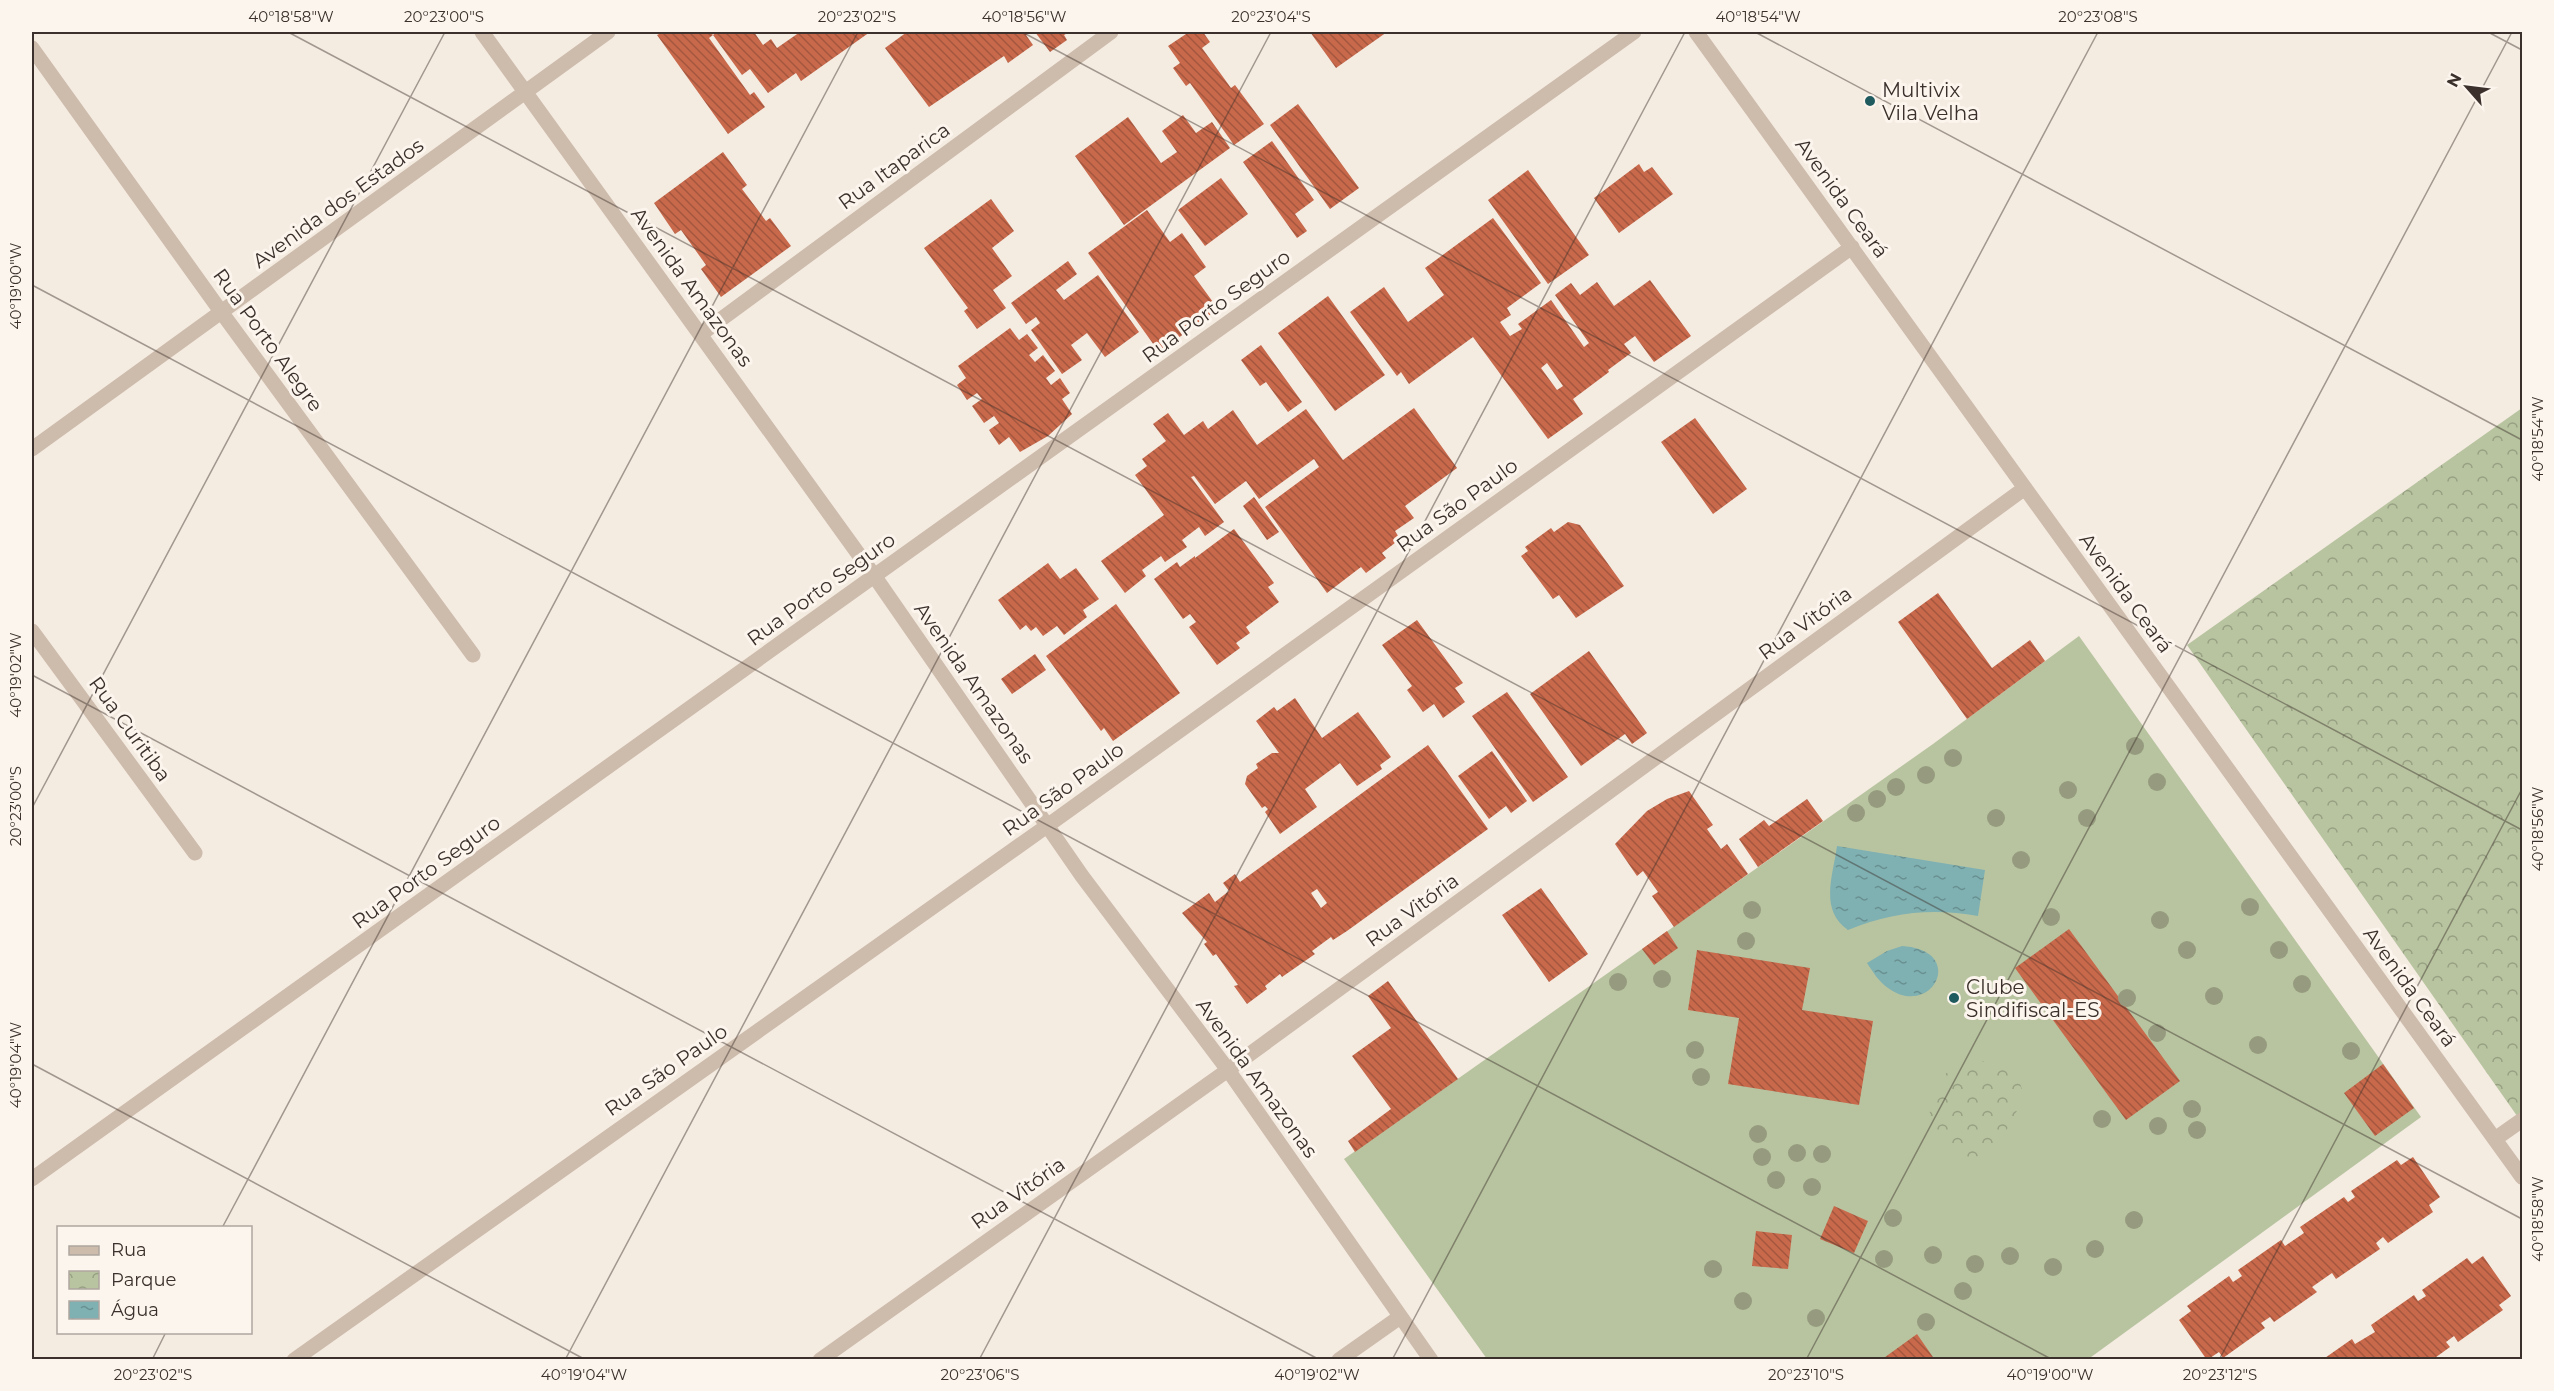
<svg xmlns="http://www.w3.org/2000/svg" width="2554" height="1391" viewBox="0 0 2554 1391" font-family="Montserrat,sans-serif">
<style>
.green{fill:#b8c4a0}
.park{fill:url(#park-crowns)}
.water{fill:url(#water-ripples)}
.building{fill:url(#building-back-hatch);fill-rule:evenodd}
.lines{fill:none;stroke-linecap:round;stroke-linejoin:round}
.minor{stroke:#cdbbac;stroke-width:15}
.tree{fill:#969b7f}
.ticks{fill:none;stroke:#3b302b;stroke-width:1.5;stroke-opacity:0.45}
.poi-dot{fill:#1f5a5e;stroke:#fbf5ee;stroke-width:2}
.labels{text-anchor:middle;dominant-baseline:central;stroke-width:6;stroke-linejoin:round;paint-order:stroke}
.poi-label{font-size:20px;fill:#3b302b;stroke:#fbf5ee;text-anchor:start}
.street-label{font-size:20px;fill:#3b302b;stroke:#fbf5ee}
.neatline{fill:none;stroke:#3b302b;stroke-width:2}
.ticks-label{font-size:15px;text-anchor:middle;fill:#3b302b}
</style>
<defs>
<pattern id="park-crowns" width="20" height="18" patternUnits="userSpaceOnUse" patternTransform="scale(1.5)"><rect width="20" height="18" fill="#b8c4a0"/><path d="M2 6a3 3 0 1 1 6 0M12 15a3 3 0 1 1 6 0" fill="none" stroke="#97a083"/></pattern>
<pattern id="water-ripples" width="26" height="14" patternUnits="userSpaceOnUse" patternTransform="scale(1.5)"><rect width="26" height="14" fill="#7fb0b2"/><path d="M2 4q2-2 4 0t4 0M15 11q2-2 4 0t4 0" fill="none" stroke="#699091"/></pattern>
<pattern id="building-back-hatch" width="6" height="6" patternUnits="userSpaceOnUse" patternTransform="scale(1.5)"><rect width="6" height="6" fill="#c8694b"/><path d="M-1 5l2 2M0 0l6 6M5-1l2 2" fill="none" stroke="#a4573f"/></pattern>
</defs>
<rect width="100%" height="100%" fill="#f4ebe1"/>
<path class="green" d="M2079,636L2421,1117L2087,1360L1487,1359L1344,1159L1933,744Z"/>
<path class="park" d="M2522,408V1123L2187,645Z
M1975,1061C1985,1062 1999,1061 2007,1065C2017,1071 2023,1088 2023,1098C2022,1102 2000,1144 1996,1147C1989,1154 1979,1156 1970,1158L1934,1140L1929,1125L1931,1093L1945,1074L1959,1065Z"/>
<path class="water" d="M1837,846L1985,870L1978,916C1932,908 1892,912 1848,930C1819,910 1833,876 1837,846Z
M1902,946C1968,950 1932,1020 1888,988C1879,982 1873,972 1867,963L1887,951Z"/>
<path class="building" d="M663,32H710L713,35L709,38L750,95L754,92L765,107L728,134L657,35Z
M717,32H754L763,45L771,39L777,48L800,32H870L801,81L796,73L768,93L750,69L742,75L713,35Z
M907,32H1031L1026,35L1033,45L1008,63L1004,56L929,107L885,48Z
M1035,32H1069L1064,35L1067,40L1050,52Z
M1189,32H1203L1210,42L1202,48L1231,88L1235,85L1264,124L1234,145L1190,83L1186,86L1173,68L1180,63L1168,46Z
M1310,32H1387L1336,68Z
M1298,104L1359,188L1330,209L1270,125Z
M1183,115L1196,133L1212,122L1230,148L1124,225L1075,156L1128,117L1161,163L1177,152L1162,131Z
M1272,141L1314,200L1295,214L1307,231L1297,238L1243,162Z
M723,152L747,185L742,189L766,221L770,218L791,246L721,297L701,269L706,265L681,230L675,234L654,203Z
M1639,164L1644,172L1652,167L1673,194L1619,233L1594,198Z
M1528,170L1589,255L1548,284L1488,200Z
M1221,178L1248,214L1205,246L1178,210Z
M991,199L1014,231L992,248L1012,276L993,290L1006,308L977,329L964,311L968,308L924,248Z
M1147,210L1170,242L1182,233L1206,267L1194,276L1218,309L1159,352L1088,253Z
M1493,218L1541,283L1507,308L1511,315L1500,322L1510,336L1522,329L1518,324L1551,300L1584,347L1589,343L1555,295L1571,283L1580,295L1597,282L1614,306L1650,280L1691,336L1654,362L1635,336L1624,344L1631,353L1608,370L1609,372L1573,399L1583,414L1548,439L1473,337L1409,384L1401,372L1397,376L1350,312L1384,287L1408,322L1444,295L1425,268ZM1547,363L1563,386L1557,390L1541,368Z
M1068,261L1077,274L1056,290L1064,300L1098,275L1139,332L1105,357L1087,333L1071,345L1082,360L1062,374L1031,330L1040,323L1036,317L1026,324L1011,303Z
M1328,296L1385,375L1335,411L1278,333Z
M1010,328L1019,340L1027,334L1038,348L1029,355L1035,362L1043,355L1055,371L1046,378L1051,385L1060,378L1070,393L1062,399L1072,414L1048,436L1020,452L1009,437L999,445L989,430L999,423L994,416L984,423L972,406L982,399L977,393L967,400L957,385L966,378L958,366Z
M1261,345L1302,402L1288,412L1266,382L1260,386L1241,360Z
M1414,408L1457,468L1405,506L1414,518L1395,531L1400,539L1382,553L1386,558L1366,573L1361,567L1327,593L1265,507L1319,467L1314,459L1259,499L1246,481L1215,504L1194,476L1191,477L1224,522L1205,536L1199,527L1182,540L1187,547L1165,562L1161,556L1142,570L1146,576L1125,593L1101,561L1164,515L1135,475L1147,466L1142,459L1166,441L1153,424L1168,413L1184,435L1203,421L1208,429L1233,410L1257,445L1306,409L1343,460Z
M1695,418L1747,489L1713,514L1661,442Z
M1254,497L1279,532L1267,540L1243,506Z
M1568,522L1580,525L1624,586L1576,618L1559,595L1553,599L1521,556L1528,551L1525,547L1551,528L1554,532Z
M1234,529L1274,583L1268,587L1279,602L1246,627L1250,633L1236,643L1240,648L1217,665L1189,627L1196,622L1190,614L1183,619L1154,579L1177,562L1180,567L1195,556V558Z
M1048,563L1060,579L1076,568L1099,599L1083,610L1087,617L1064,635L1057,626L1043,636L1036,627L1031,631L1026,625L1020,630L998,600Z
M1938,593L1992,668L2030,640L2045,661L1967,719L1898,622Z
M1116,604L1180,693L1113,741L1104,728L1101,731L1046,656Z
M1417,620L1463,683L1455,688L1465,702L1443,718L1434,704L1423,712L1407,690L1412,686L1382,645Z
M1589,651L1647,733L1632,744L1625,734L1581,766L1530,694Z
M1035,654L1046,670L1012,694L1001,679Z
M1507,692L1568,777L1533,802L1472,716Z
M1295,698L1322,738L1358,712L1391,757L1380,765L1382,769L1357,786L1340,763L1305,789L1317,807L1280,834L1265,812L1268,809L1265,806L1262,808L1245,784L1247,776L1258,768L1256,764L1272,753H1279L1256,721L1274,707L1277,711Z
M1428,745L1488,829L1347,931L1333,940L1331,937L1312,951L1315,954L1282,977L1280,974L1265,986L1267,989L1247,1004L1234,986L1238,985L1216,954L1213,956L1204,944L1207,942L1182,913L1209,893L1215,902L1229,891L1223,883L1235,874L1240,882ZM1317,889L1327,903L1321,908L1311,893Z
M1492,751L1527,801L1511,813L1506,806L1489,819L1458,776Z
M1689,791L1713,825L1707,829L1721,849L1727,844L1748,874L1674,927L1652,896L1658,892L1643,871L1637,876L1615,844L1647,811L1667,799Z
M1807,799L1823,821L1758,867L1739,839L1764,820L1769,826Z
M1541,888L1588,954L1549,982L1502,915Z
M2069,929L2180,1081L2126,1120L2015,968Z
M1667,931L1678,948L1654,965L1642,949Z
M1697,950L1810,968L1802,1010L1873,1021L1859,1105L1728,1084L1739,1018L1688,1010Z
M1388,981L1458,1079L1355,1152L1348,1141L1391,1109L1352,1056L1391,1028L1368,996Z
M2383,1064L2414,1108L2375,1136L2344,1093Z
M2413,1157L2440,1197L2429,1205L2433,1212L2388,1243L2383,1237L2376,1243L2380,1249L2336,1279L2332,1273L2312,1287L2317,1292L2274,1322L2270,1317L2261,1323L2265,1328L2223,1358L2219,1352L2207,1360L2179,1320L2191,1311L2187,1306L2229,1276L2233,1282L2242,1276L2238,1270L2281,1240L2285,1246L2304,1233L2300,1227L2344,1197L2348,1202L2355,1197L2351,1191L2397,1160L2401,1165Z
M1834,1206L1868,1221L1854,1253L1820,1239Z
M1756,1231L1792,1235L1788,1269L1752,1266Z
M2483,1256L2511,1296L2499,1305L2503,1310L2458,1342L2454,1336L2446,1342L2450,1347L2432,1360H2322L2352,1339L2355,1344L2375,1332L2371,1325L2414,1295L2418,1301L2426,1296L2422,1290L2467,1258L2472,1264Z
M1917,1334L1935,1360H1881Z"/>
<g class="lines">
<path class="minor" d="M482,32L875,577L1082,876L1228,1070L1431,1360
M1696,32L2522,1177
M32,48L222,313L473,655
M701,334L1111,32
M32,449L608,32
M32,631L195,853
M2495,1139L2522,1120
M32,1179L1634,32
M294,1360L1047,826L1852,247
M820,1360L1228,1070L2025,488
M1339,1360L1400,1317"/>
</g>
<g class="tree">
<circle cx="2135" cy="746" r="9"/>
<circle cx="1953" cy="758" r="9"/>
<circle cx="1926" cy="775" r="9"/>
<circle cx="2157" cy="782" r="9"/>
<circle cx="1896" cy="787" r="9"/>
<circle cx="2068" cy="790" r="9"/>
<circle cx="1877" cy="799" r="9"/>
<circle cx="1856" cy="813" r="9"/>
<circle cx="1996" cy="818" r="9"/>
<circle cx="2087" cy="818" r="9"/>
<circle cx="2021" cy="860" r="9"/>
<circle cx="2250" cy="907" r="9"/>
<circle cx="1752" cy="910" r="9"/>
<circle cx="2051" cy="917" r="9"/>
<circle cx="2160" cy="920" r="9"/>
<circle cx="1746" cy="941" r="9"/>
<circle cx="2187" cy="950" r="9"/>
<circle cx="2279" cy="950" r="9"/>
<circle cx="1662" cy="979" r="9"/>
<circle cx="1618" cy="982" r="9"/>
<circle cx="2302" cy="984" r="9"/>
<circle cx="2214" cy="996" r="9"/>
<circle cx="2127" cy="998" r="9"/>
<circle cx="2157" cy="1033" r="9"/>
<circle cx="2258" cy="1045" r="9"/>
<circle cx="1695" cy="1050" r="9"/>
<circle cx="2351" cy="1051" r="9"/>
<circle cx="1701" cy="1077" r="9"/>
<circle cx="2192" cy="1109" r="9"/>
<circle cx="2102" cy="1119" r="9"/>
<circle cx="2158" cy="1126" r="9"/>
<circle cx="2197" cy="1130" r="9"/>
<circle cx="1758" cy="1134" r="9"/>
<circle cx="1797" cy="1153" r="9"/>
<circle cx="1822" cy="1154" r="9"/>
<circle cx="1762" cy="1157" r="9"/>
<circle cx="1776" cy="1180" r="9"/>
<circle cx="1812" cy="1187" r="9"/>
<circle cx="1893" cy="1218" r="9"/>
<circle cx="2134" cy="1220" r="9"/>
<circle cx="2095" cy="1249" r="9"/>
<circle cx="1933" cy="1255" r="9"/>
<circle cx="2010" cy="1256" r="9"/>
<circle cx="1884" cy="1259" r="9"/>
<circle cx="1975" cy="1264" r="9"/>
<circle cx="2053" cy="1267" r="9"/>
<circle cx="1713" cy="1269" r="9"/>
<circle cx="1963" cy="1291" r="9"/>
<circle cx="1743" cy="1301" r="9"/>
<circle cx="1816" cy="1318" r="9"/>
<circle cx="1926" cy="1322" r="9"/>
</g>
<path class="ticks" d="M288,32L2522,1219M1022,32L2522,830M1755,32L2522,440M2488,32L2522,50M32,285L2053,1360M32,675L1320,1360M32,808L445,32M32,1064L586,1360M222,1228L858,32M152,1360L166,1332M565,1360L1271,32M979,1360L1685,32M1392,1360L2098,32M1806,1360L2512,32M2219,1360L2522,789"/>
<g class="poi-dot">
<circle cx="1870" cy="101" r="6"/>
<circle cx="1954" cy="998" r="6"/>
</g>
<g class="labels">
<g class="poi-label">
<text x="1882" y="90">Multivix<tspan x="1882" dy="23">Vila Velha</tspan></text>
<text x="1966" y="987">Clube<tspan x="1966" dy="23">Sindifiscal-ES</tspan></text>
</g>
<g class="street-label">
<text transform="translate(894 166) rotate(-36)">Rua Itaparica</text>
<text transform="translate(1842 198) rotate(54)">Avenida Ceará</text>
<text transform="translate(338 203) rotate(-36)">Avenida dos Estados</text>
<text transform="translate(692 287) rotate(54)">Avenida Amazonas</text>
<text transform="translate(1216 306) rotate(-36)">Rua Porto Seguro</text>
<text transform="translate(268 340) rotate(54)">Rua Porto Alegre</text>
<text transform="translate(1457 505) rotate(-36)">Rua São Paulo</text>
<text transform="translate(821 589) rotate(-36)">Rua Porto Seguro</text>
<text transform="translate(2126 593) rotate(54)">Avenida Ceará</text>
<text transform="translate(1805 623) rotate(-36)">Rua Vitória</text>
<text transform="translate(974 683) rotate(55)">Avenida Amazonas</text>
<text transform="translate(130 729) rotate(54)">Rua Curitiba</text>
<text transform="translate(1063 789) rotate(-36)">Rua São Paulo</text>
<text transform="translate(426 872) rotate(-36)">Rua Porto Seguro</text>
<text transform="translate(1412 910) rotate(-36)">Rua Vitória</text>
<text transform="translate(2410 987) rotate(54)">Avenida Ceará</text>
<text transform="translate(666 1070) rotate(-35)">Rua São Paulo</text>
<text transform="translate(1257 1078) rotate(54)">Avenida Amazonas</text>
<text transform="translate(1018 1193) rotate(-35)">Rua Vitória</text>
</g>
</g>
<rect width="2554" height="1391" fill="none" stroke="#fbf5ee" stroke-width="66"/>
<rect x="57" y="1226" width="195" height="108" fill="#fbf5ee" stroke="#aea6a0" stroke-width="1.5"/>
<rect x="69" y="1246" width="30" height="9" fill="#cdbbac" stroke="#aea6a0" stroke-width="1.5"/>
<text x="111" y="1256" font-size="18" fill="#3b302b">Rua</text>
<rect x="69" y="1271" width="30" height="18" fill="url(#park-crowns)" stroke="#aea6a0" stroke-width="1.5"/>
<text x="111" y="1286" font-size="18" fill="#3b302b">Parque</text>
<rect x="69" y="1301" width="30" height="18" fill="url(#water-ripples)" stroke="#aea6a0" stroke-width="1.5"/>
<text x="111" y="1316" font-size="18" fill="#3b302b">Água</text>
<g transform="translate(2467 87) rotate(298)" stroke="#fbf5ee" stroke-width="4.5" paint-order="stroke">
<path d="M0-4.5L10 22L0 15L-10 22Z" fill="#3b302b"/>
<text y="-9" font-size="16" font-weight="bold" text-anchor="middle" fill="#3b302b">N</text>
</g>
<rect x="33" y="33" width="2488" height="1325" class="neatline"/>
<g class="ticks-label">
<text x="291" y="22">40°18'58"W</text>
<text x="444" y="22">20°23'00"S</text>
<text x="857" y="22">20°23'02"S</text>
<text x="1024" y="22">40°18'56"W</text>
<text x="1271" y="22">20°23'04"S</text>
<text x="1758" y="22">40°18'54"W</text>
<text x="2098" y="22">20°23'08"S</text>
<text transform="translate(16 286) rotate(-90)" y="5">40°19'00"W</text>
<text transform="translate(2538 439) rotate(-90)" y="5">40°18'54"W</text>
<text transform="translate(16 675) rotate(-90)" y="5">40°19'02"W</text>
<text transform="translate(16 806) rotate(-90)" y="5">20°23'00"S</text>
<text transform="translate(2538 829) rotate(-90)" y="5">40°18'56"W</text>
<text transform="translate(16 1065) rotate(-90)" y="5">40°19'04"W</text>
<text transform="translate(2538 1219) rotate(-90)" y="5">40°18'58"W</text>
<text x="153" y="1380">20°23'02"S</text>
<text x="584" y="1380">40°19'04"W</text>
<text x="980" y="1380">20°23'06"S</text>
<text x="1317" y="1380">40°19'02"W</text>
<text x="1806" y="1380">20°23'10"S</text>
<text x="2050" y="1380">40°19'00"W</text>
<text x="2220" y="1380">20°23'12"S</text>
</g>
</svg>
